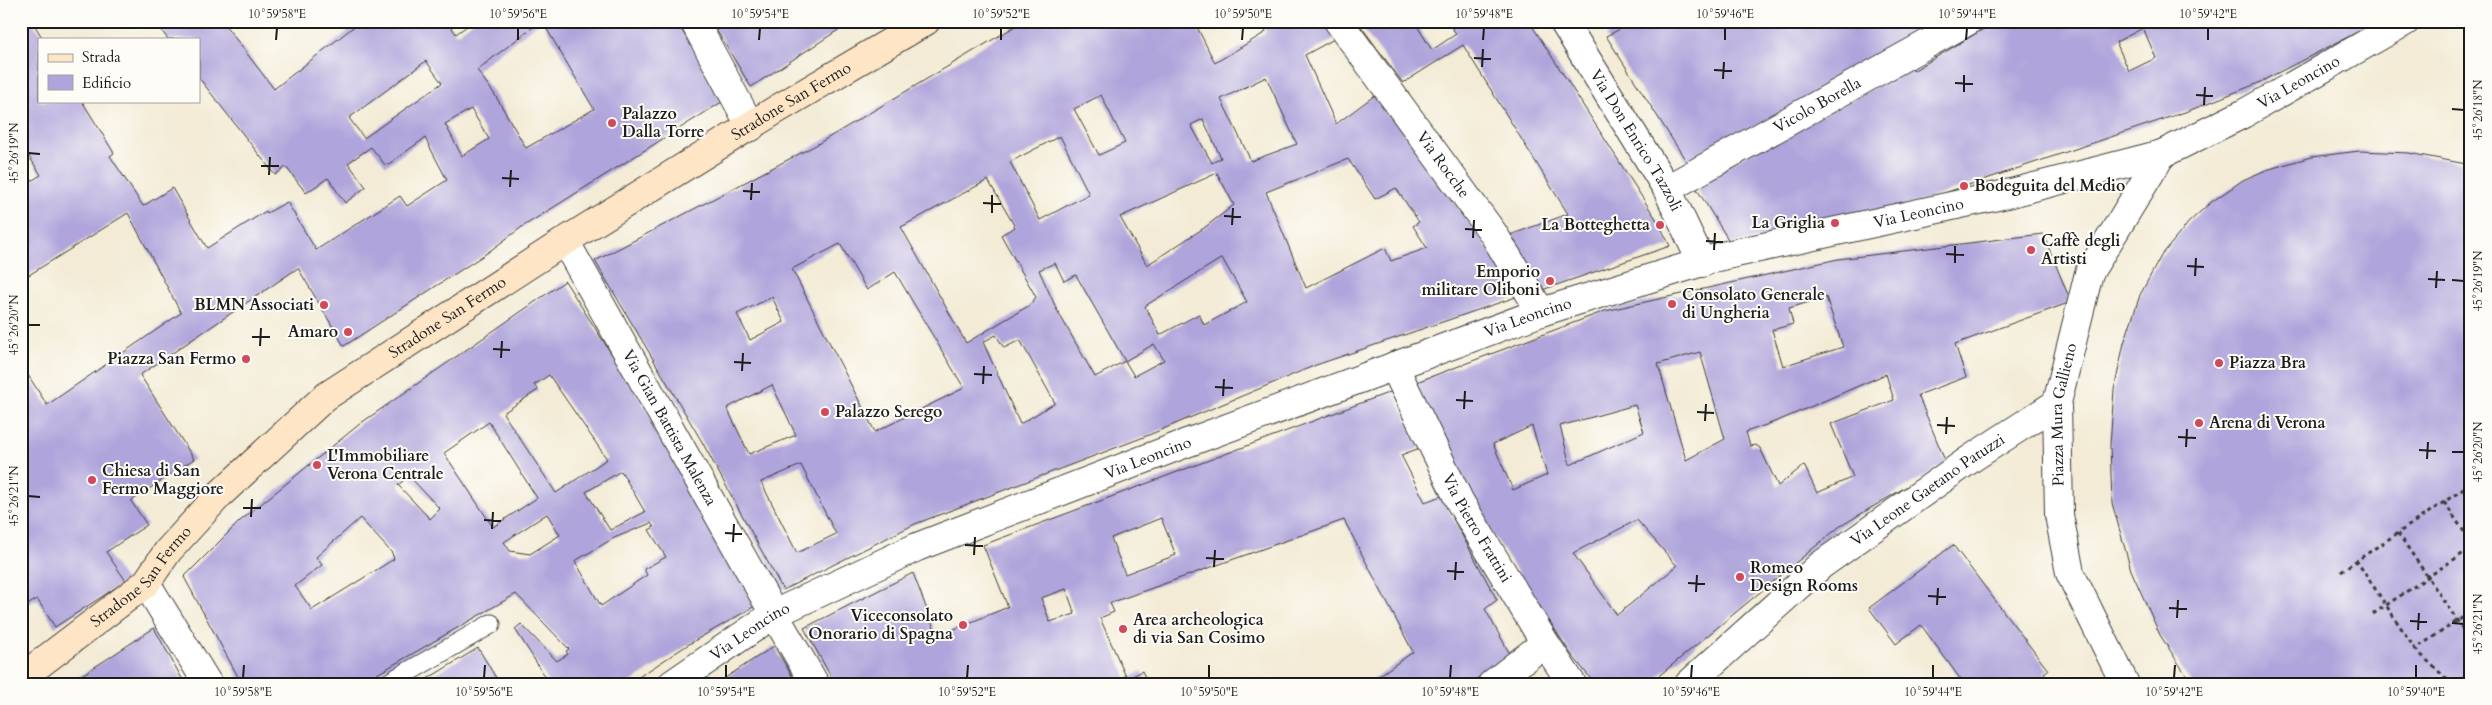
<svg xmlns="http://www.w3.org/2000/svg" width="2492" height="705" viewBox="0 0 2492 705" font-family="Cardo,serif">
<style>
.building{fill:#afa4db;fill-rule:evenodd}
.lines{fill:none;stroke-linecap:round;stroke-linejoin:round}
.lane-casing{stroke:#3c3b38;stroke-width:21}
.street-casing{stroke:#3c3b38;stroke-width:30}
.secondary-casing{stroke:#3c3b38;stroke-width:30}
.path{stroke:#3c3b38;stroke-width:3;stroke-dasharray:4 4;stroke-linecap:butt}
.lane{stroke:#fff;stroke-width:19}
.street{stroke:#fff;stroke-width:28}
.secondary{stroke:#fde5c5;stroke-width:28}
.ticks{fill:none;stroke:#1c1c1c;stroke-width:2}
.poi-dot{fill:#d1495b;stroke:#fdfcf7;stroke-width:2}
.labels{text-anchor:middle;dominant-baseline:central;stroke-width:4;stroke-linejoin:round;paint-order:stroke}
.street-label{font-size:16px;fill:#1c1c1c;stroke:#fdfcf7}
.poi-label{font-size:16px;font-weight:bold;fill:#1c1c1c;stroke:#fdfcf7;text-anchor:start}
.neatline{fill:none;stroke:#1c1c1c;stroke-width:2}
.ticks-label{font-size:12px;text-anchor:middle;fill:#1c1c1c}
</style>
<rect width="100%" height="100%" fill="#fdfcf7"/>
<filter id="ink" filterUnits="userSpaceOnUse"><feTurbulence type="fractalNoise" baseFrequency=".02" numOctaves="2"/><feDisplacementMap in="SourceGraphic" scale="10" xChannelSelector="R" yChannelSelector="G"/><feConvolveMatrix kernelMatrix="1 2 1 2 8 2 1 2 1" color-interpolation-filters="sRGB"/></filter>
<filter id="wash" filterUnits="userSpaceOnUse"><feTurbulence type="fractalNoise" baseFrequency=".0096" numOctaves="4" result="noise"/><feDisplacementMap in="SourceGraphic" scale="20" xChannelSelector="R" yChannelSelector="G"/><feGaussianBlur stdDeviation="1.12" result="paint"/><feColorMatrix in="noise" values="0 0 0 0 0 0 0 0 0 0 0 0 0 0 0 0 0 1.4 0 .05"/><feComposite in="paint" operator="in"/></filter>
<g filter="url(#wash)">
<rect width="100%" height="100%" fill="#f3ebd5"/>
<g id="blocks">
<path class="building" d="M21,21H32L43,39H39V101H82L114,153L110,156L143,206L172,188L207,248L266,211L267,213L287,202L316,250L400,196L407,206L447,180L425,138L386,166L371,147L348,163L366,187L345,203L328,178L306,193L286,167L275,175L199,78V39H168L154,21H222L274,89L361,21H447L456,34L474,21H541L477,70L495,95L526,148L594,109L542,21H676L725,100L522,227L487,253L344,346L298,268L140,375L194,459L131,501L147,525L106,552L126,581L55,627L37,599L21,609V364L47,405L181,313L128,213L21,280V187L41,175L21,144ZM426,61L442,83L364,138L349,118ZM471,109L489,139L462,156L445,124Z
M711,21H852L751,87Z
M1024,21H1194L1215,63L1266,32L1260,21H1324L1336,38L1305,55L1336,124L1378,93L1501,267L1516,297L1316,365L1144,437L915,524L783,590L701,440L595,261L816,145ZM1266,77L1297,144L1251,161L1221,99ZM1101,95L1125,143L1099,155L1074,109ZM1203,119L1221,158L1212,163L1191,125ZM1060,136L1089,194L1040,220L1010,162ZM1348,159L1375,199L1396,188L1419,222L1413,226L1427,248L1391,261L1385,248L1306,288L1266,192ZM1217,173L1234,205L1204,228L1147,265L1120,217ZM988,180L1015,227L1001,235L1036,297L1030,305L966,343L901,227ZM840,244L867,290L895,272L964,388L875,432L792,269ZM1222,258L1247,302L1204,325L1199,314L1160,335L1145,306ZM1055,263L1064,281L1076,275L1125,361L1154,344L1164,360L1134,376L1125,361L1095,377L1057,310L1039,270ZM772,297L784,322L750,340L737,314ZM996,335L1004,348L1020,340L1055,403L1020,424L983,342ZM772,385L796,435L749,454L727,408ZM801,465L836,534L797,553L761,482Z
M1357,21H1414L1432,50L1456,34L1448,21H1529L1658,222L1670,246L1539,291L1510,235L1568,214L1463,45L1403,83Z
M1637,21H1948L1688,164L1606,36Z
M1997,21H2379L2256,84L2188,111L1888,212L1731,244L1693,183L1912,68L1913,71ZM2143,28L2156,58L2129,71L2116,42Z
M2359,151L2409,153L2471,165V684H2192L2160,635L2131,570L2112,503L2110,445L2114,390L2124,343L2140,295L2161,256L2189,222L2210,203L2243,180L2266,170L2311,157Z
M2043,234L2071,302L1955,344L1966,377L1918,395L1946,463L1839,527L1649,684H1595L1571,654L1481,516L1414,383L1605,311L1838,259ZM1826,297L1843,347L1783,366L1772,330L1793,324L1789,308ZM1700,352L1725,439L1686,460L1658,364ZM1886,374L1894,400L1831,424L1853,477L1817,493L1804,465L1778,486L1760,448L1756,445L1750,446L1746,432L1780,420ZM1635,405L1644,432L1570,465L1560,426ZM1532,426L1547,475L1513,490L1493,444ZM1637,520L1677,566L1617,615L1573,553Z
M565,281L665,438L755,606L689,644L628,684H550L515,629L521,624L557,661L568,654L566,651L569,649L516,594L360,684H242L184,577L240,521L361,423ZM549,375L607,459L556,493L503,413L538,390L534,385ZM489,422L537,498L493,527L444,453ZM621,471L645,512L610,530L586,492ZM409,476L440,509L430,519L398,485ZM547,514L560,535L530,554L510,551L504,542ZM360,518L392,553L394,559L312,610L295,586L322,565L316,557ZM651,523L654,527L649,530L666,557L644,569L647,575L601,606L575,561L614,538Z
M1393,391L1420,448L1401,455L1425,502L1441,496L1497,600L1485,609L1510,654L1470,684H1367L1413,652L1344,520L1110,603L1114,612L1100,618L1127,679L1142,671L1148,684H835L804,628L913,573L937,636L1008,607L983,545ZM1161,518L1176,555L1125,574L1111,538ZM1066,589L1075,614L1050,622L1041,598Z
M1953,545L2048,670L2044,673L2052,684H1964L1921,625L1896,644L1869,608Z
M154,628L185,684H67L101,663Z
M774,646L797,684H716Z
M478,648L500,684H419Z
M1525,672L1534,684H1510Z"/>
</g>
</g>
<g filter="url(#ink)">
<use href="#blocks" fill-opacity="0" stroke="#3c3b38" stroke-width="1"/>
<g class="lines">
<g class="lane-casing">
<path id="lane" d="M387,684L491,624"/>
</g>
<g class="street-casing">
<g id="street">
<path d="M694,21L751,127"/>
<path id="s1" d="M1338,21L1493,233L1541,312"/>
<path id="s2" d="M1563,21L1667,189L1702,263"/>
<path id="s3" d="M1667,189L1968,21"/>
<path id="s4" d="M565,241L774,614L815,684"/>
<path id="s5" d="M1394,366L1460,502L1545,643L1572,684"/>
<path d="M146,583L208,684"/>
<path id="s6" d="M672,684L774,614L917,547L1184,444L1541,312L1722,256L2011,193L2162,154L2243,114L2406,21"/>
<path d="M1492,684L1545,643"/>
<path id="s7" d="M1689,684L1821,565L1972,458L2057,403"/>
<path id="s8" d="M2125,684L2070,573L2059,515L2057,403L2089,273L2162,154"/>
</g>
</g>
<g class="secondary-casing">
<g id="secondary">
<path id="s9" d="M21,678L146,583L168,551L219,495L325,397L565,241L774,111L926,21"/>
</g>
</g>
<path class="path" d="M2444,502L2471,542
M2398,533L2471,641
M2356,560L2415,649L2471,612
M2341,571L2471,484
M2373,614L2471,548
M2415,649L2452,684
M2455,684L2471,673"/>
<use href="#lane" class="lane"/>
<use href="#street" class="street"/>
<use href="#secondary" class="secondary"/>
</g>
</g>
<path class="ticks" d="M276,40L277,28M518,40V28M759,40L760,28M1001,40V28M1242,40L1243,28M1483,40L1484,28M1725,40V28M1966,40L1967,28M2208,40V28M1474,58L1491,59M1482,67L1483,49M1714,70L1732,71M1723,79L1724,62M1955,83L1973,84M1964,92V75M2196,95L2213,96M2204,105L2205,87M2452,109L2464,110M28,153L40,154M261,166H279M269,175L270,157M502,178L519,179M510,187L511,170M743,191L760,192M751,200L752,183M983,203L1001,204M992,213V195M1224,216L1241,217M1232,225L1233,208M1465,229L1482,230M1473,238L1474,220M1706,241L1723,242M1714,250L1715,233M1946,254L1964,255M1955,263V246M2187,266L2204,267M2195,276L2196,258M2428,279L2445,280M2452,280L2464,281M2436,288L2437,271M28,325H40M252,337H270M260,346L261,328M493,349L510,350M501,358L502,341M734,362L751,363M742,371L743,353M974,374L992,375M983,384L984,366M1215,387L1233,388M1223,396L1224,379M1456,400L1473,401M1464,409L1465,391M1697,412L1714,413M1705,421L1706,404M1937,425L1955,426M1946,434L1947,417M2178,437L2196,438M2186,447L2187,429M2419,450L2436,451M2452,452H2464M2427,459L2428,442M28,496L40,497M243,508H261M251,517L252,499M484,520L501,521M492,529L493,512M725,533L742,534M733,542L734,524M965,545L983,546M974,555L975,537M1206,558L1224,559M1214,567L1215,550M1447,571L1464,572M1455,580L1456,562M1688,583L1705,584M1696,592L1697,575M1928,596L1946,597M1937,605L1938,588M2169,608L2187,609M2177,618L2178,600M2410,621L2427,622M2452,623L2464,624M2418,630L2419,613M243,678L244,665M484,678L485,665M726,678V665M967,678L968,665M1209,678V665M1450,678L1451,665M1691,678L1692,665M1933,678V665M2174,678L2175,665M2416,678V665"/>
<g class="poi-dot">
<circle cx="612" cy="123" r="5"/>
<circle cx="1964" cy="186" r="5"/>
<circle cx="1835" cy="223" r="5"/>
<circle cx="1660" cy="225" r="5"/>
<circle cx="2031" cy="250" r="5"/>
<circle cx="1550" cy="281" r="5"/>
<circle cx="1672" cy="304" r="5"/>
<circle cx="324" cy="305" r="5"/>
<circle cx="348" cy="332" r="5"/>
<circle cx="246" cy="359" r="5"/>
<circle cx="2219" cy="363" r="5"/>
<circle cx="825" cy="412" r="5"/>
<circle cx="2199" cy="423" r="5"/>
<circle cx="317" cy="465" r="5"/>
<circle cx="92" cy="480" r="5"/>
<circle cx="1740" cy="577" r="5"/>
<circle cx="963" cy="625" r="5"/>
<circle cx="1123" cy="629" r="5"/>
</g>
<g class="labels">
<g class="street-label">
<text stroke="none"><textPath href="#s6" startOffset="1744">Via Leoncino</textPath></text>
<text stroke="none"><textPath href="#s9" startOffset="968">Stradone San Fermo</textPath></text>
<text stroke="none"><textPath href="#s3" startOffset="172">Vicolo Borella</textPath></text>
<text stroke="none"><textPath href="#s2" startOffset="140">Via Don Enrico Tazzoli</textPath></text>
<text stroke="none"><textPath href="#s1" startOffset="178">Via Rocche</textPath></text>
<text stroke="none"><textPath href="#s6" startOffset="1339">Via Leoncino</textPath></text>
<text stroke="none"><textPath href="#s9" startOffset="562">Stradone San Fermo</textPath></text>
<text stroke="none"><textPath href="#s6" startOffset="934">Via Leoncino</textPath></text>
<text stroke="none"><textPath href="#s8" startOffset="284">Piazza Mura Gallieno</textPath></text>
<text stroke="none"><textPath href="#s4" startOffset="214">Via Gian Battista Malenza</textPath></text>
<text stroke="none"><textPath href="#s6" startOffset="529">Via Leoncino</textPath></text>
<text stroke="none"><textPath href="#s7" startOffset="308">Via Leone Gaetano Patuzzi</textPath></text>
<text stroke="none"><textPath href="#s5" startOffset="182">Via Pietro Frattini</textPath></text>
<text stroke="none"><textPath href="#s9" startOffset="158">Stradone San Fermo</textPath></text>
<text stroke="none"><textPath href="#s6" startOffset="94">Via Leoncino</textPath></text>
</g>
<g class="poi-label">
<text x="622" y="114">Palazzo<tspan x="622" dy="18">Dalla Torre</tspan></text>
<text x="1974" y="186">Bodeguita del Medio</text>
<text x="1825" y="223" text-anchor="end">La Griglia</text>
<text x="1650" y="225" text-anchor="end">La Botteghetta</text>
<text x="2041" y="241">Caffè degli<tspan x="2041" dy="18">Artisti</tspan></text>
<text x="1540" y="272" text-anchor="end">Emporio<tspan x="1540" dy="18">militare Oliboni</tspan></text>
<text x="1682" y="295">Consolato Generale<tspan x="1682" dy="18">di Ungheria</tspan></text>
<text x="314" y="305" text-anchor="end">BLMN Associati</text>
<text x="338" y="332" text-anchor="end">Amaro</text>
<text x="236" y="359" text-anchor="end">Piazza San Fermo</text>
<text x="2229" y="363">Piazza Bra</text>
<text x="835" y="412">Palazzo Serego</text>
<text x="2209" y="423">Arena di Verona</text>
<text x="327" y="456">L'Immobiliare<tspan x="327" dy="18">Verona Centrale</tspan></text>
<text x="102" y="471">Chiesa di San<tspan x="102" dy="18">Fermo Maggiore</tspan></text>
<text x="1750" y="568">Romeo<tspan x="1750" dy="18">Design Rooms</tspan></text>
<text x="953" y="616" text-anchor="end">Viceconsolato<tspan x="953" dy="18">Onorario di Spagna</tspan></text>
<text x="1133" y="620">Area archeologica<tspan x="1133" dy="18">di via San Cosimo</tspan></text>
</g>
</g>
<rect width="2492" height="705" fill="none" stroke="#fdfcf7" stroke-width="55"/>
<rect x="38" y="38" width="162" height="65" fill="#fdfcf7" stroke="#a3a29f"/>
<rect x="48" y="54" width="25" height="8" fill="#fde5c5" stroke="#a3a29f"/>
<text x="82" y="62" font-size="15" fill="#1c1c1c">Strada</text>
<rect x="48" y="75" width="25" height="15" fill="#afa4db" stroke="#a3a29f"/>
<text x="82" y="88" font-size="15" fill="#1c1c1c">Edificio</text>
<rect x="28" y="28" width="2436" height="650" class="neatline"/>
<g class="ticks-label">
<text x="277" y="18">10°59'58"E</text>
<text x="518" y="18">10°59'56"E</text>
<text x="760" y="18">10°59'54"E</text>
<text x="1001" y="18">10°59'52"E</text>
<text x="1243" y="18">10°59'50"E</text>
<text x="1484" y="18">10°59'48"E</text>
<text x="1725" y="18">10°59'46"E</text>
<text x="1967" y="18">10°59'44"E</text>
<text x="2208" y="18">10°59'42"E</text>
<text transform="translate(2478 110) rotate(-90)" y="4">45°26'18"N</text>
<text transform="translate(14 153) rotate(-90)" y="4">45°26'19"N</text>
<text transform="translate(2478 281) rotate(-90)" y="4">45°26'19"N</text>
<text transform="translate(14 325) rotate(-90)" y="4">45°26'20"N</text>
<text transform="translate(2478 452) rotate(-90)" y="4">45°26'20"N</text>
<text transform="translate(14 496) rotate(-90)" y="4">45°26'21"N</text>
<text transform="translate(2478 624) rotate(-90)" y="4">45°26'21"N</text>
<text x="243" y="696">10°59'58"E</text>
<text x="484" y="696">10°59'56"E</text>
<text x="726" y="696">10°59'54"E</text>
<text x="967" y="696">10°59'52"E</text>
<text x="1209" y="696">10°59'50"E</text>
<text x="1450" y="696">10°59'48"E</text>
<text x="1691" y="696">10°59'46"E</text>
<text x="1933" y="696">10°59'44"E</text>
<text x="2174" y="696">10°59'42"E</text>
<text x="2416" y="696">10°59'40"E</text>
</g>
</svg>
